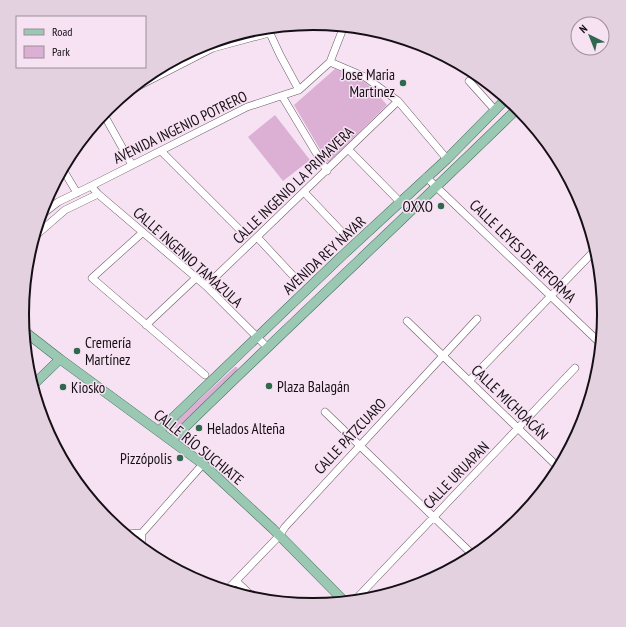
<svg xmlns="http://www.w3.org/2000/svg" width="626" height="627" viewBox="0 0 626 627" font-family="'PT Sans Narrow',sans-serif">
<style>
.green{fill:#dcb0d4}
.lines{fill:none;stroke-linecap:round;stroke-linejoin:round}
.minor-casing{stroke:#6a5967;stroke-width:8}
.major-casing{stroke:#40705b;stroke-width:10}
.minor{stroke:#fff;stroke-width:7}
.major{stroke:#9ac8b3;stroke-width:9}
.poi-dot{fill:#30684f;stroke:#f6e2f2;stroke-width:1.5}
.labels{text-anchor:middle;dominant-baseline:central;stroke-width:3;stroke-linejoin:round;paint-order:stroke}
.poi-label{font-size:15px;fill:#160f15;stroke:#f6e2f2;text-anchor:start}
.street-label{font-size:15px;fill:#160f15;stroke:#f6e2f2}
.rim{fill:none;stroke:#160f15;stroke-width:2}
</style>
<rect width="100%" height="100%" fill="#f6e2f2"/>
<path class="green" d="M335,69L362,80L373,89L387,105L328,163L294,105Z
M275,115L310,160L283,181L248,137Z
M235,367H237L238,371L177,428H173V424Z"/>
<g class="lines">
<g class="minor-casing">
<path id="minor" d="M267,27L280,55L299,90
M330,62L365,77L398,101L447,159
M330,62L344,26
M469,81L495,110
M125,93L213,48L269,33
M282,96L327,171
M103,113L132,165
M349,150L400,202
M161,151L245,235
M62,168L77,193
M426,177L601,344
M91,186L98,194L206,286L267,347
M304,192L341,231
M40,216L58,202L91,186L247,107L299,90L330,62
M142,233L92,278L205,375
M34,237L65,210L98,194
M257,237L297,280
M206,286L398,101
M407,321L559,468
M146,325L196,278
M469,381L596,249
M325,412L474,556
M125,534L142,533
M141,547L142,533L203,464
M236,581L254,598
M227,590L279,536L285,527L477,319
M355,600L575,368"/>
</g>
<g class="major-casing">
<path id="major" d="M24,331L60,359L203,464L273,529L344,601
M32,386L60,359
M159,431L344,254L447,159L507,98
M172,440C286,328 404,219 518,108"/>
</g>
<use href="#minor" class="minor"/>
<use href="#major" class="major"/>
</g>
<g class="poi-dot">
<circle cx="403" cy="83" r="4"/>
<circle cx="441" cy="206" r="4"/>
<circle cx="77" cy="351" r="4"/>
<circle cx="269" cy="386" r="4"/>
<circle cx="63" cy="387" r="4"/>
<circle cx="199" cy="428" r="4"/>
<circle cx="180" cy="458" r="4"/>
</g>
<g class="labels">
<g class="poi-label">
<text x="395" y="74" text-anchor="end">Jose Maria<tspan x="395" dy="17">Martinez</tspan></text>
<text x="433" y="206" text-anchor="end">OXXO</text>
<text x="85" y="342">Cremería<tspan x="85" dy="17">Martínez</tspan></text>
<text x="277" y="386">Plaza Balagán</text>
<text x="71" y="387">Kiosko</text>
<text x="207" y="428">Helados Alteña</text>
<text x="172" y="458" text-anchor="end">Pizzópolis</text>
</g>
<g class="street-label">
<text transform="translate(180 127) rotate(-26)">AVENIDA INGENIO POTRERO</text>
<text transform="translate(293 185) rotate(-44)">CALLE INGENIO LA PRIMAVERA</text>
<text transform="translate(523 251) rotate(44)">CALLE LEYES DE REFORMA</text>
<text transform="translate(324 255) rotate(-43)">AVENIDA REY NAYAR</text>
<text transform="translate(188 257) rotate(42)">CALLE INGENIO TAMAZULA</text>
<text transform="translate(510 402) rotate(44)">CALLE MICHOACÁN</text>
<text transform="translate(350 436) rotate(-47)">CALLE PÁTZCUARO</text>
<text transform="translate(199 447) rotate(39)">CALLE RÍO SUCHIATE</text>
<text transform="translate(456 475) rotate(-46)">CALLE URUAPAN</text>
</g>
</g>
<path d="M0 0H626V627H0ZM29 314a284 284 0 1 1 568 0a284 284 0 1 1-568 0Z" fill="#e4d1e0" fill-rule="evenodd"/>
<path class="rim" d="M29 314a284 284 0 1 1 568 0a284 284 0 1 1-568 0Z"/>
<rect x="16" y="16" width="130" height="52" fill="#f6e2f2" stroke="#9c8e9a"/>
<rect x="24" y="29" width="20" height="6" fill="#9ac8b3" stroke="#9c8e9a"/>
<text x="52" y="36" font-size="12" fill="#160f15">Road</text>
<rect x="24" y="46" width="20" height="12" fill="#dcb0d4" stroke="#9c8e9a"/>
<text x="52" y="56" font-size="12" fill="#160f15">Park</text>
<g transform="translate(590 36) rotate(317)"><circle r="19" fill="#f6e2f2" stroke="#9c8e9a"/>
<path d="M0-3L7 15L0 10L-7 15Z" fill="#30684f"/>
<text y="-6" font-size="11" font-weight="bold" text-anchor="middle" fill="#160f15">N</text>
</g>
</svg>
